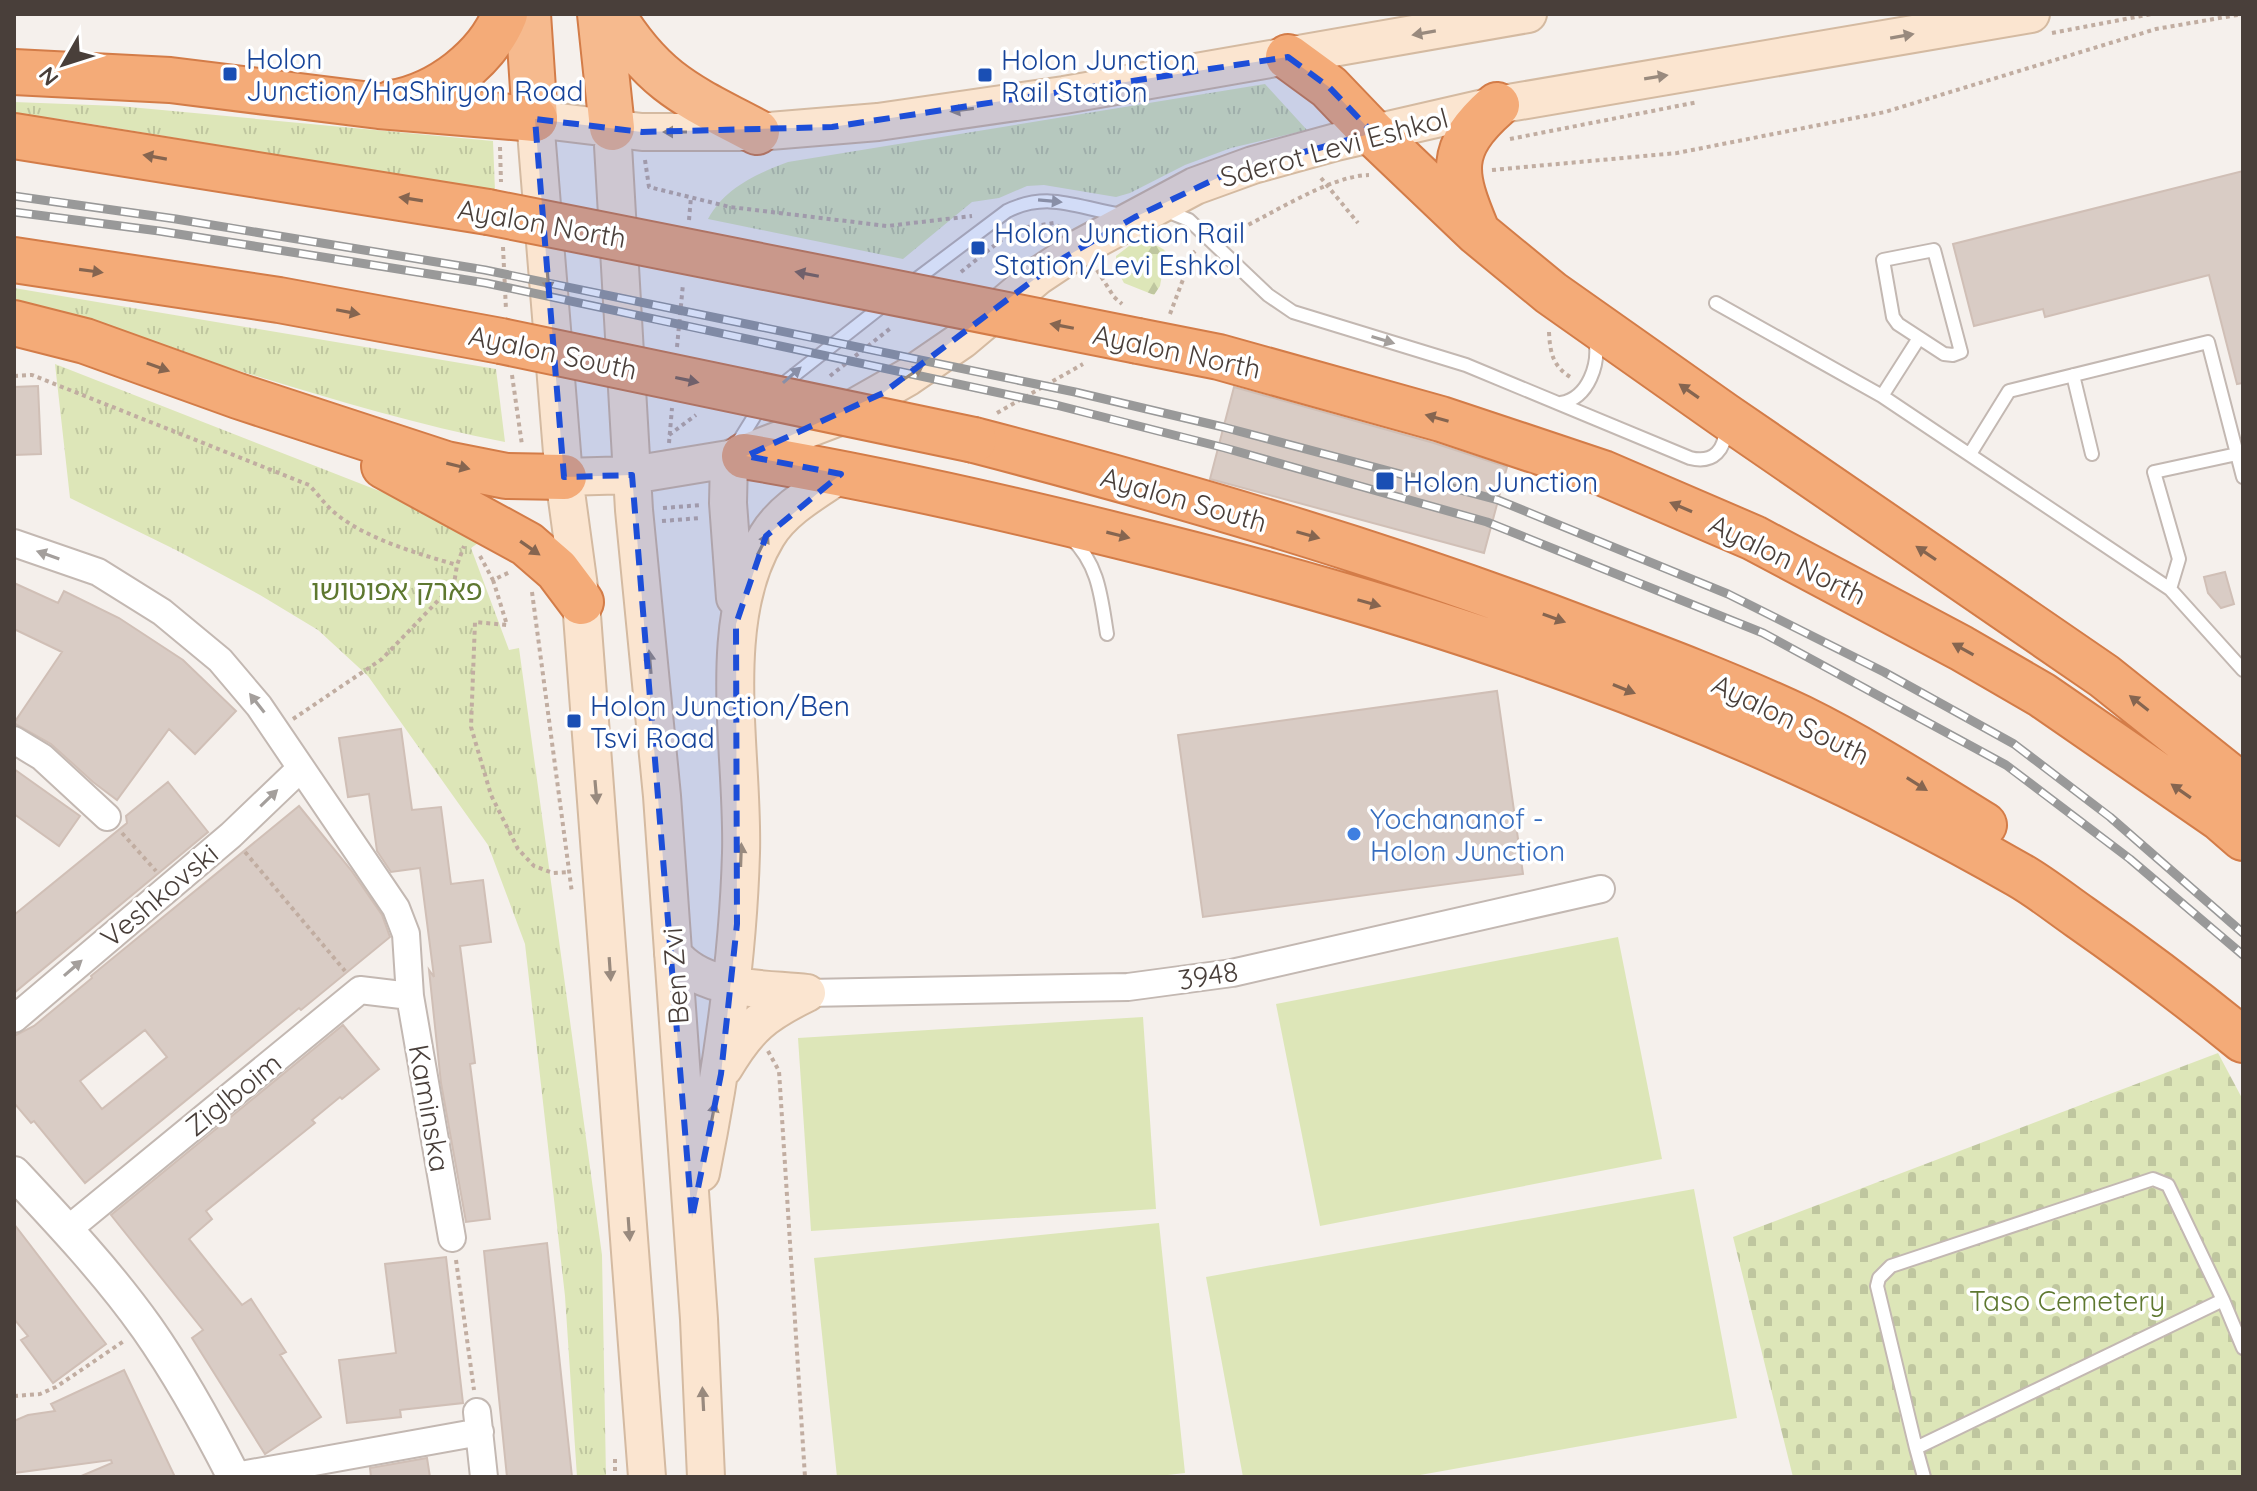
<svg xmlns="http://www.w3.org/2000/svg" width="2257" height="1491" viewBox="0 0 2257 1491" font-family="Quicksand,'Noto Sans Hebrew',sans-serif">
<style>
.grass{fill:url(#grass-tufts)}
.forest{fill:url(#forest-firs)}
.cemetery{fill:url(#cemetery-stones)}
.garden{fill:#dde6b8}
.building{fill:#d9ccc5;stroke:#d0bfb6;stroke-width:2;fill-rule:evenodd}
.lines{fill:none;stroke-linecap:round;stroke-linejoin:round}
.service-casing{stroke:#c3b8b2;stroke-width:16}
.minor-casing{stroke:#c3b8b2;stroke-width:30}
.tertiary-casing{stroke:#c3b8b2;stroke-width:36}
.secondary-casing{stroke:#d4baa1;stroke-width:40}
.trunk-casing{stroke:#d37c48;stroke-width:48}
.motorway-casing{stroke:#d37c48;stroke-width:48}
.path{stroke:#c1ada1;stroke-width:4;stroke-dasharray:4 4;stroke-linecap:butt}
.service{stroke:#fff;stroke-width:12}
.minor{stroke:#fff;stroke-width:26}
.tertiary{stroke:#fff;stroke-width:32}
.secondary{stroke:#fbe5d0;stroke-width:36}
.trunk{stroke:#f6ba8e;stroke-width:44}
.motorway{stroke:#f4ab78;stroke-width:44}
.rail-casing{stroke:#999;stroke-width:9}
.rail{stroke:#fff;stroke-width:6;stroke-dasharray:18;stroke-linecap:butt}
.motorway-bridge-casing{stroke:#d37c48;stroke-width:48;stroke-linecap:butt}
.motorway-bridge{stroke:#f4ab78;stroke-width:44}
.oneway{fill:#998a7e}
.oneway2{fill:#856550}
.oneway3{fill:#a49f9c}
.marked{fill:#1d4ed8;fill-opacity:0.2;stroke:#1d4ed8;stroke-width:6;stroke-dasharray:16 10;stroke-linejoin:round}
.transit-dot{fill:#1a4fb4;stroke:#fff;stroke-width:3}
.shop-dot{fill:#3f7fe0;stroke:#fff;stroke-width:3}
.labels{text-anchor:middle;dominant-baseline:central;stroke-width:7;stroke-linejoin:round;paint-order:stroke}
.transit-label{font-size:28px;fill:#164399;stroke:#fff;text-anchor:start}
.street-label{font-size:28px;fill:#493f3a;stroke:#fff}
.park-label{font-size:28px;fill:#5e7830;stroke:#fff}
.shop-label{font-size:28px;fill:#366cbe;stroke:#fff;text-anchor:start}
</style>
<defs>
<pattern id="grass-tufts" width="24" height="20" patternUnits="userSpaceOnUse" patternTransform="scale(2)"><rect width="24" height="20" fill="#dde6b8"/><path d="M3 7l-1-3M5 7V3M7 7l1-3M15 17l-1-3M17 17v-4M19 17l1-3" fill="none" stroke="#bfc69f"/></pattern>
<pattern id="forest-firs" width="22" height="20" patternUnits="userSpaceOnUse" patternTransform="scale(2)"><rect width="22" height="20" fill="#dde6b8"/><path d="M5 1l3.5 6h-7zM16 11l3.5 6h-7z" fill="#bfc69f"/></pattern>
<pattern id="cemetery-stones" width="16" height="16" patternUnits="userSpaceOnUse" patternTransform="scale(2)"><rect width="16" height="16" fill="#dde6b8"/><path d="M2 7V4a2 2 0 0 1 4 0v3zM10 15v-3a2 2 0 0 1 4 0v3z" fill="#bfc69f"/></pattern>
</defs>
<rect width="100%" height="100%" fill="#f5f0ec"/>
<path class="grass" d="M1265,84L1307,130L1231,148L1185,165L1130,193L1116,197L1044,185L1027,186L999,198L972,202L903,259L708,219C725,188 756,174 788,162Z
M14,102L119,106L493,141L495,191L67,120L14,114Z
M14,288L496,369L505,442C338,410 180,345 14,308Z
M55,364L428,510L481,541L471,548L509,650L519,648L602,1255L606,1477H577L565,1296L525,944L488,845L368,676L318,630L260,595L176,550L70,498Z"/>
<path class="forest" d="M1140,244C1150,244 1159,244 1166,252L1160,286L1154,295L1124,283L1117,270L1116,256L1129,246Z"/>
<path class="cemetery" d="M2218,1053L2243,1100V1477H1793L1733,1237Z"/>
<path class="garden" d="M1618,937L1662,1159L1320,1226L1276,1004Z
M1143,1017L1156,1209L811,1231L798,1038Z
M1694,1189L1737,1418L1409,1477H1243L1206,1277Z
M1159,1223L1185,1473L1150,1477H837L814,1258Z"/>
<path class="building" d="M2243,171V383L2237,384L2209,275L2045,317L2043,309L1974,326L1953,244Z
M38,386L41,454L14,455V387Z
M1234,387L1434,443L1507,467L1484,553L1210,479Z
M2225,572L2234,604L2221,608L2208,593L2204,577Z
M14,583L58,603L64,591L119,618L183,660L236,711L195,754L169,729L117,800L93,782L51,744L14,723L62,652L14,629Z
M1497,691L1523,874L1203,917L1178,735Z
M401,729L412,810L441,807L451,884L483,880L491,942L460,946L475,1063L470,1064L490,1219L466,1222L441,1083L429,970L434,977L420,868L391,872L377,851L369,794L348,797L339,738Z
M14,769L80,816L59,846L14,814Z
M168,782L208,832L14,993V915L127,823L126,816Z
M299,806L351,870L382,915L390,937L301,1010L299,1008L85,1183L34,1121L31,1123L14,1103V1036L34,1026L92,978L91,976ZM145,1030L167,1057L102,1109L80,1081Z
M343,1025L379,1069L342,1099L340,1097L312,1120L315,1123L206,1211L212,1219L189,1239L242,1305L251,1299L286,1352L280,1355L321,1417L265,1454L192,1338L203,1330L111,1215Z
M14,1224L106,1344L53,1383L21,1340L28,1336L14,1319Z
M547,1243L572,1477H507L484,1251Z
M446,1257L463,1403L400,1410L401,1417L347,1423L339,1360L396,1353L385,1264Z
M124,1370L175,1477H79L112,1463L111,1460L14,1473V1421L28,1415L55,1411L51,1404Z
M427,1458L430,1477H371L370,1468Z"/>
<g class="lines">
<g class="service-casing">
<path id="service" d="M1164,210L1189,220L1268,295L1293,312L1466,365L1690,458C1714,464 1726,449 1725,427
M1934,250L1961,352L1953,355L1944,354L1898,324L1893,317L1883,260Z
M910,284L1007,211C1050,190 1079,209 1123,215
M1716,303L1882,396L2170,589L2243,670
M2073,375L2092,454
M778,388L886,303
M1882,396L1919,338
M1561,403C1589,398 1600,363 1595,339
M734,449L762,404
M1970,454L2009,391L2208,342L2243,477
M1071,538C1099,565 1101,597 1107,634
M2170,589L2179,559L2154,472L2237,454
M1916,1448L1877,1286L1879,1278L1891,1266L2153,1179L2168,1185L2223,1300
M1924,1477L1916,1448L2223,1300L2243,1348"/>
</g>
<g class="minor-casing">
<path id="minor" d="M14,543L98,572L162,612L220,660L259,706L396,908L406,934L410,996L452,1238
M14,740L42,757L107,817
M807,993L1128,987L1232,973L1601,889
M14,1019L231,835L301,768
M66,1231L360,990L410,996
M477,1412L484,1477
M230,1477L480,1432"/>
</g>
<g class="tertiary-casing">
<path id="tertiary" d="M14,1173C60,1222 108,1273 147,1328C180,1375 208,1426 234,1477"/>
</g>
<g class="secondary-casing">
<path id="secondary" d="M612,128L634,510L662,796L699,1319L706,1477
M729,459L728,503L735,598
M564,477L632,475L729,459L834,419L908,377L962,340L1038,276L1083,246L1195,186L1253,165L1336,142L1497,105L2031,14
M673,954C702,992 763,988 807,993
M724,1068C748,1027 764,1014 807,993
M701,1173C722,1068 738,961 741,853C744,755 714,623 767,536C783,509 816,491 841,474
M647,1477L581,602L564,477L535,119L642,132H757L878,122L1064,95L1528,14"/>
</g>
<g class="trunk-casing">
<path id="trunk" d="M528,14L535,119
M600,14L612,128
M612,14C654,83 689,96 757,132"/>
</g>
<g class="motorway-casing">
<path id="motorway" d="M1288,57L1329,87L1373,133L1478,233L1551,293L1724,415L2104,676L2243,787
M14,72L170,80L379,106L535,119
M392,103C439,95 487,59 505,14
M14,136L488,212
M1477,231C1453,174 1447,149 1497,105
M14,260L279,300L501,341
M14,323L85,341L238,396L446,464L506,476L564,477
M1138,341L1219,357L1441,419L1603,473L1754,538L1961,648L2042,695L2220,818L2243,838
M974,440C1181,494 1387,554 1587,631C1659,658 1731,685 1801,718C1864,749 1924,788 1984,825
M744,456C870,477 995,505 1119,536C1432,612 1739,714 2019,875C2040,887 2060,903 2080,917C2136,956 2190,997 2243,1040
M384,466L527,544L557,570L581,602"/>
</g>
<path class="path" d="M2052,33L2152,14
M1510,139L1698,102
M500,147L501,182
M645,160L649,187L730,207L887,226L972,216
M1492,170L1677,153L1885,112L2156,29L2243,14
M1321,178L1358,223
M689,220L691,197
M1227,235C1267,218 1327,176 1369,175
M503,247L506,310
M1097,270L1114,297L1122,304
M961,272L1015,229L1054,223L1060,228
M1170,314L1193,253L1198,249
M1549,332C1550,353 1553,367 1572,378
M677,347L683,284
M512,375L522,445
M14,376L32,375L309,485C318,494 325,505 335,513C366,539 419,554 457,565
M830,376L892,327
M997,413L1083,364
M669,435L696,415
M669,443L672,408
M663,508L702,505
M662,521L701,518
M480,556L493,580L510,572
M493,580L507,625L475,622L471,727L491,795L518,849L534,866L553,873L570,872
M532,592L572,893
M293,719L382,659L454,584L457,565L464,546
M122,833L156,871
M245,852L345,971
M768,1051L779,1071L805,1477
M456,1260L474,1390
M14,1396L40,1394L56,1387L124,1341
M615,1459V1477"/>
<use href="#service" class="service"/>
<use href="#minor" class="minor"/>
<use href="#tertiary" class="tertiary"/>
<use href="#secondary" class="secondary"/>
<use href="#trunk" class="trunk"/>
<use href="#motorway" class="motorway"/>
<g class="rail-casing">
<path id="rail" d="M14,196L176,219L485,270L1075,392L1223,427L1498,500L1728,594L1884,672L2014,744L2110,817L2243,933
M14,212L159,231L486,283L1056,405L1225,448L1487,522L1763,633L2006,765L2130,859L2243,955"/>
</g>
<use href="#rail" class="rail"/>
<g class="motorway-bridge-casing">
<path id="motorway-bridge" d="M488,212L1138,341
M501,341L974,440"/>
</g>
<use href="#motorway-bridge" class="motorway-bridge"/>
</g>
<defs><path id="oneway-solid" d="M-6-.8H1V-3.2L6.5 0L1 3.2V.8H-6Z" transform="scale(2)"/></defs>
<g class="oneway">
<use href="#oneway-solid" transform="translate(1424 33) rotate(170)"/>
<use href="#oneway-solid" transform="translate(1902 36) rotate(-10)"/>
<use href="#oneway-solid" transform="translate(1656 77) rotate(-9)"/>
<use href="#oneway-solid" transform="translate(962 110) rotate(172)"/>
<use href="#oneway-solid" transform="translate(675 132) rotate(-180)"/>
<use href="#oneway-solid" transform="translate(548 280) rotate(85)"/>
<use href="#oneway-solid" transform="translate(913 373) rotate(-34)"/>
<use href="#oneway-solid" transform="translate(763 544) rotate(-63)"/>
<use href="#oneway-solid" transform="translate(650 662) rotate(-95)"/>
<use href="#oneway-solid" transform="translate(596 792) rotate(85)"/>
<use href="#oneway-solid" transform="translate(741 855) rotate(-88)"/>
<use href="#oneway-solid" transform="translate(610 969) rotate(86)"/>
<use href="#oneway-solid" transform="translate(713 1114) rotate(-79)"/>
<use href="#oneway-solid" transform="translate(629 1229) rotate(86)"/>
<use href="#oneway-solid" transform="translate(703 1399) rotate(-93)"/>
</g>
<g class="oneway2">
<use href="#oneway-solid" transform="translate(155 157) rotate(-170)"/>
<use href="#oneway-solid" transform="translate(411 199) rotate(-171)"/>
<use href="#oneway-solid" transform="translate(91 271) rotate(8)"/>
<use href="#oneway-solid" transform="translate(807 274) rotate(-169)"/>
<use href="#oneway-solid" transform="translate(348 312) rotate(11)"/>
<use href="#oneway-solid" transform="translate(1062 326) rotate(-169)"/>
<use href="#oneway-solid" transform="translate(158 367) rotate(20)"/>
<use href="#oneway-solid" transform="translate(687 380) rotate(12)"/>
<use href="#oneway-solid" transform="translate(1689 391) rotate(-145)"/>
<use href="#oneway-solid" transform="translate(1437 418) rotate(-164)"/>
<use href="#oneway-solid" transform="translate(458 466) rotate(14)"/>
<use href="#oneway-solid" transform="translate(1681 507) rotate(-157)"/>
<use href="#oneway-solid" transform="translate(1118 535) rotate(14)"/>
<use href="#oneway-solid" transform="translate(1308 535) rotate(16)"/>
<use href="#oneway-solid" transform="translate(530 548) rotate(35)"/>
<use href="#oneway-solid" transform="translate(1926 553) rotate(-146)"/>
<use href="#oneway-solid" transform="translate(1369 603) rotate(16)"/>
<use href="#oneway-solid" transform="translate(1554 618) rotate(20)"/>
<use href="#oneway-solid" transform="translate(1963 649) rotate(-151)"/>
<use href="#oneway-solid" transform="translate(1624 689) rotate(22)"/>
<use href="#oneway-solid" transform="translate(2139 703) rotate(-142)"/>
<use href="#oneway-solid" transform="translate(1917 784) rotate(32)"/>
<use href="#oneway-solid" transform="translate(2181 791) rotate(-145)"/>
</g>
<g class="oneway3">
<use href="#oneway-solid" transform="translate(1050 201) rotate(5)"/>
<use href="#oneway-solid" transform="translate(1383 340) rotate(17)"/>
<use href="#oneway-solid" transform="translate(792 375) rotate(-41)"/>
<use href="#oneway-solid" transform="translate(48 555) rotate(-161)"/>
<use href="#oneway-solid" transform="translate(257 703) rotate(-128)"/>
<use href="#oneway-solid" transform="translate(269 798) rotate(-44)"/>
<use href="#oneway-solid" transform="translate(73 968) rotate(-41)"/>
</g>
<path class="marked" d="M1288,57L1329,87L1373,133L1228,173L1135,217L1060,260L883,393L746,456L841,474L766,536L736,624L737,924L721,1074L692,1218L632,475L564,477L535,119L642,132L832,127Z"/>
<g class="transit-dot">
<rect x="222" y="66" width="16" height="16" rx="4"/>
<rect x="977" y="67" width="16" height="16" rx="4"/>
<rect x="970" y="240" width="16" height="16" rx="4"/>
<rect x="1375" y="471" width="20" height="20" rx="4"/>
<rect x="566" y="713" width="16" height="16" rx="4"/>
</g>
<circle class="shop-dot" cx="1354" cy="834" r="8"/>
<g class="labels">
<g class="transit-label">
<text x="246" y="58">Holon<tspan x="246" dy="32">Junction/HaShiryon Road</tspan></text>
<text x="1001" y="59">Holon Junction<tspan x="1001" dy="32">Rail Station</tspan></text>
<text x="994" y="232">Holon Junction Rail<tspan x="994" dy="32">Station/Levi Eshkol</tspan></text>
<text x="1403" y="481">Holon Junction</text>
<text x="590" y="705">Holon Junction/Ben<tspan x="590" dy="32">Tsvi Road</tspan></text>
</g>
<g class="street-label">
<text transform="translate(1334 147) rotate(-15)">Sderot Levi Eshkol</text>
<text transform="translate(542 223) rotate(10)">Ayalon North</text>
<text transform="translate(1177 351) rotate(12)">Ayalon North</text>
<text transform="translate(553 352) rotate(12)">Ayalon South</text>
<text transform="translate(1184 499) rotate(16)">Ayalon South</text>
<text transform="translate(1788 559) rotate(26)">Ayalon North</text>
<text transform="translate(1791 719) rotate(26)">Ayalon South</text>
<text transform="translate(159 895) rotate(-40)">Veshkovski</text>
<text transform="translate(1208 975) rotate(-9)">3948</text>
<text transform="translate(675 976) rotate(-94)">Ben Zvi</text>
<text transform="translate(233 1094) rotate(-39)">Ziglboim</text>
<text transform="translate(430 1108) rotate(80)">Kaminska</text>
</g>
<g class="park-label">
<text x="397" y="589">פארק אפוטושו</text>
<text x="2067" y="1300">Taso Cemetery</text>
</g>
<g class="shop-label">
<text x="1370" y="818">Yochananof -<tspan x="1370" dy="32">Holon Junction</tspan></text>
</g>
</g>
<rect width="2257" height="1491" fill="none" stroke="#493f3a" stroke-width="32"/>
<g transform="translate(64 64) rotate(231)" stroke="#ffffff" stroke-width="6" paint-order="stroke">
<path d="M0-6L14 30L0 20L-14 30Z" fill="#493f3a"/>
<text y="-12" font-size="22" font-weight="bold" text-anchor="middle" fill="#493f3a">N</text>
</g>
</svg>
